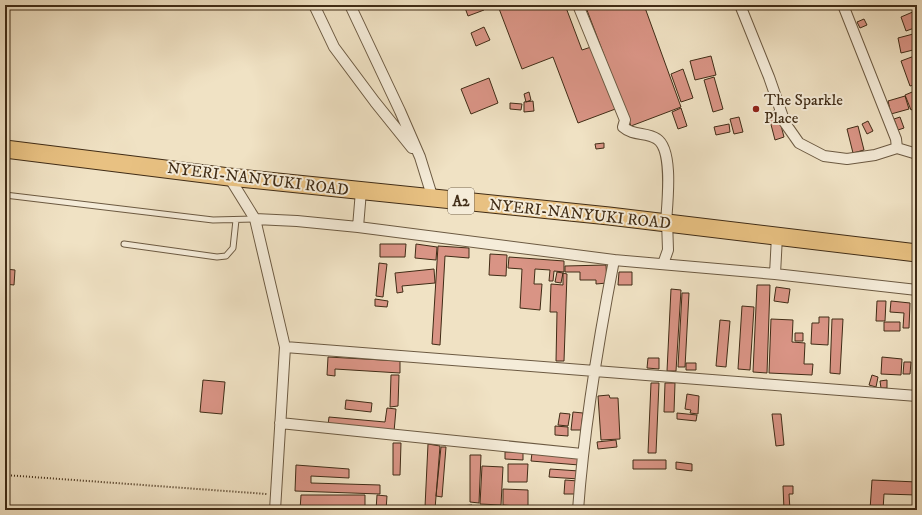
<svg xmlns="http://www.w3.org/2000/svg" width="922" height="515" viewBox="0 0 922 515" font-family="'IM FELL DW Pica',serif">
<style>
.building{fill:#d99485;stroke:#402c16}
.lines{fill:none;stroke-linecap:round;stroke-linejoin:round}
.service-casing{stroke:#6c5a42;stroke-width:7}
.minor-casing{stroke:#6c5a42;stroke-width:12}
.trunk-casing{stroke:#402c16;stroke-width:19}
.path{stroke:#402c16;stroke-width:2;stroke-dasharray:1 2;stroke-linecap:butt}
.service{stroke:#f5ecd9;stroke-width:5}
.minor{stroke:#f5ecd9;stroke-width:10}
.trunk{stroke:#e8c182;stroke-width:17}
.poi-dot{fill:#8f2418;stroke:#f5ecd9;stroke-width:1.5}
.labels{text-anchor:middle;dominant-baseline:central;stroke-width:4;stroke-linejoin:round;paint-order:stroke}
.shield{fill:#f5ecd9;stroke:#766650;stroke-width:1}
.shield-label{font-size:15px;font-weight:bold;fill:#402c16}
.poi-label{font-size:16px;fill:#402c16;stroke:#f5ecd9;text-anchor:start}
.street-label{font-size:16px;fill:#402c16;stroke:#f5ecd9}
</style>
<rect width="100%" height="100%" fill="#f0e2c4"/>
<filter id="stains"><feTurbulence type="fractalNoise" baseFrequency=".005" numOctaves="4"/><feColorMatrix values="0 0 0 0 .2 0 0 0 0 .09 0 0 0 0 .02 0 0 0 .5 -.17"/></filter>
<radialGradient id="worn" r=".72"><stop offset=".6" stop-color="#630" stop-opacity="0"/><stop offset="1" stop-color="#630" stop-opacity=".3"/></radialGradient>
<path class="building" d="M464,5H483L484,10L468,16Z
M500,5H565L582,50L594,46L618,108L578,123L553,57L522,69L498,6Z
M585,5H644L681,107L631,126Z
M915,11L917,27L906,31L901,17Z
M864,19L867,25L860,28L857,22Z
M484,27L490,40L476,46L471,33Z
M917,33V49L901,53L898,38Z
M917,55V84L910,86L901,61Z
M711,56L716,75L695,80L690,61Z
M683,69L693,98L681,102L671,74Z
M714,77L723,109L713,112L704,80Z
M489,78L498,103L471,114L461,89Z
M917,90V107L911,110L905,95Z
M529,92L531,100L526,102L524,94Z
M905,96L909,109L891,114L888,101Z
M533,101L534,111L524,112V102Z
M510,103L522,104L521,110L510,109Z
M681,108L687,126L678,129L672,112Z
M777,110L784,137L775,140L768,113Z
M739,117L743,132L734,134L730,119Z
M900,117L904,128L898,130L894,119Z
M868,121L873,131L867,134L862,124Z
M729,124L730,132L716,135L714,127Z
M858,126L864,150L853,153L847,129Z
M604,143V148L596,149L595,144Z
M380,244H406L405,257H380Z
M416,244L437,247L436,260L415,258Z
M438,246L469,248V258L445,256L440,345L432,344Z
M490,254L507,255L506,276L489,275Z
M509,257L564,261V272L554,271L553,281H549L550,270L535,269L534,284H542L540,310L520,308L522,269L508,268Z
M379,263L387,264L383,297L376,296Z
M606,265L607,283L596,284V280H580V272H565V266Z
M5,269L15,270L14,285L5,284Z
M434,269L435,283L402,286L403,292L397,293L395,273Z
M557,272L563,273L561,283L555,282Z
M619,272H632V285H618Z
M563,273L567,274L564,361H556L557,312H550L551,284L563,285Z
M757,285H770L767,373L753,372Z
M776,287L790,289L788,303L774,301Z
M671,289L681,290L676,371H667Z
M682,293H689L685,367H678Z
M375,299L388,301L387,307L375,306Z
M877,301H886L885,321H876Z
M891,301L910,303L909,328H903L904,313L890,312Z
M742,306L754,307L750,370L738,369Z
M819,317H829L828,345L811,344L812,323H819Z
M771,319L793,320L792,342L805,343L804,364H813L812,375L769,373Z
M832,319H843L840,374L830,373Z
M720,320L730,321L726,367L716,366Z
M884,322H900V331H884Z
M795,333H803V341H795Z
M328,357L400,361V373L335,369V376L327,375Z
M882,357L902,359L901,375L881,374Z
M648,358H659V369L647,368Z
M904,362H911L910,374H903Z
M686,363H696V370H686Z
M391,375H399L398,406L390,407Z
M872,375L878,377L876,387L869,385Z
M203,380L225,382L222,414L200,412Z
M887,380V388H881L880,381Z
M651,383H659L656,453H648Z
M665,383H675L674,412H664Z
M687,394L699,396L698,414L690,413L691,410L685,409Z
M609,395L610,398H618L620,439L601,440L598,396Z
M346,400L372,403L371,412L345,409Z
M387,408L396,409L394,432L328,425L329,417L385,422Z
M573,412L583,413L581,430H571Z
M560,413L570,414L568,426L558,425Z
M677,413L697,415L696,421L677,419Z
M772,414H781L784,445L776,446Z
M555,426L568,427V436L555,435Z
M616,440L617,447L598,449L597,442Z
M393,443H401L400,475H393Z
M428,444L440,446L435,509L425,507Z
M441,447H446L442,497L436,496Z
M505,452H523V460L505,459Z
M532,453L580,457L579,465L531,461Z
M470,455H481L479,503L470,502Z
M633,460H666V469H633Z
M676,462L692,464V471L676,469Z
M508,464H528L527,482H508Z
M296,465L349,469V478L311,476V483L380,485V494L295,491Z
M482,466L503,467L501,505L480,504Z
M550,469L579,471V479L549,477Z
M565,480L578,481L577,494H564Z
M872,480L917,482V495L884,494L883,510H870Z
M783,486H793V494H789L790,510H784Z
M503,489L528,490V507L503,505Z
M301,495H365V510H300Z
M377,495L387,496L386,510H376Z
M472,505V510H461V506Z"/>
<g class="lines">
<g class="service-casing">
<path id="service" d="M5,195L213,220L254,219
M124,244L217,257L226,256L233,248L236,220"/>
</g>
<g class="minor-casing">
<path id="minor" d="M314,5L334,47L375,102L412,148
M350,5L400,111L420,157L433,199
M578,5L625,120L623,127C633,136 647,132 657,139C674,150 667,205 666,223
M740,5L769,77L785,123L799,143L824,156L847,159L875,155L897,148L917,154
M843,5L896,139L897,148
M229,177L255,219L285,347L275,510
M255,219L297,221L358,227L614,260L775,274L917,290
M358,227L361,191
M663,264L668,250L667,220
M775,274L777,236
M285,347L917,396
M280,423L582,454
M578,510C584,426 598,343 614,260"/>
</g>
<g class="trunk-casing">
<path id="trunk" d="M5,149L229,177L609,216L917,253"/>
</g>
<path class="path" d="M5,475L267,494"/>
<use href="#service" class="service"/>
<use href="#minor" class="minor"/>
<use href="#trunk" class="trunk"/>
</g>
<circle class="poi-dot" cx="756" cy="109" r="4"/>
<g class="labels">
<rect class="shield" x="448" y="188" width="26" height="26" rx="3"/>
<g class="shield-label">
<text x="461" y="201">A2</text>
</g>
<g class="poi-label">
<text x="764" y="100">The Sparkle<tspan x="764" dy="18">Place</tspan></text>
</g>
<g class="street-label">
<text transform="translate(258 179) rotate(7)">NYERI-NANYUKI ROAD</text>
<text transform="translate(580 214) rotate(6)">NYERI-NANYUKI ROAD</text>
</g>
</g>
<rect width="922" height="515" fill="none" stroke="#f0e2c4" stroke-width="20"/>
<rect x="6" y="6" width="910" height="503" fill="none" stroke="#402c16" stroke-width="2"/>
<rect x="10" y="10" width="902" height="495" fill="none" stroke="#402c16"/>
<rect width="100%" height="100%" filter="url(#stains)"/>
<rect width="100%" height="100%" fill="url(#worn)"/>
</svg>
